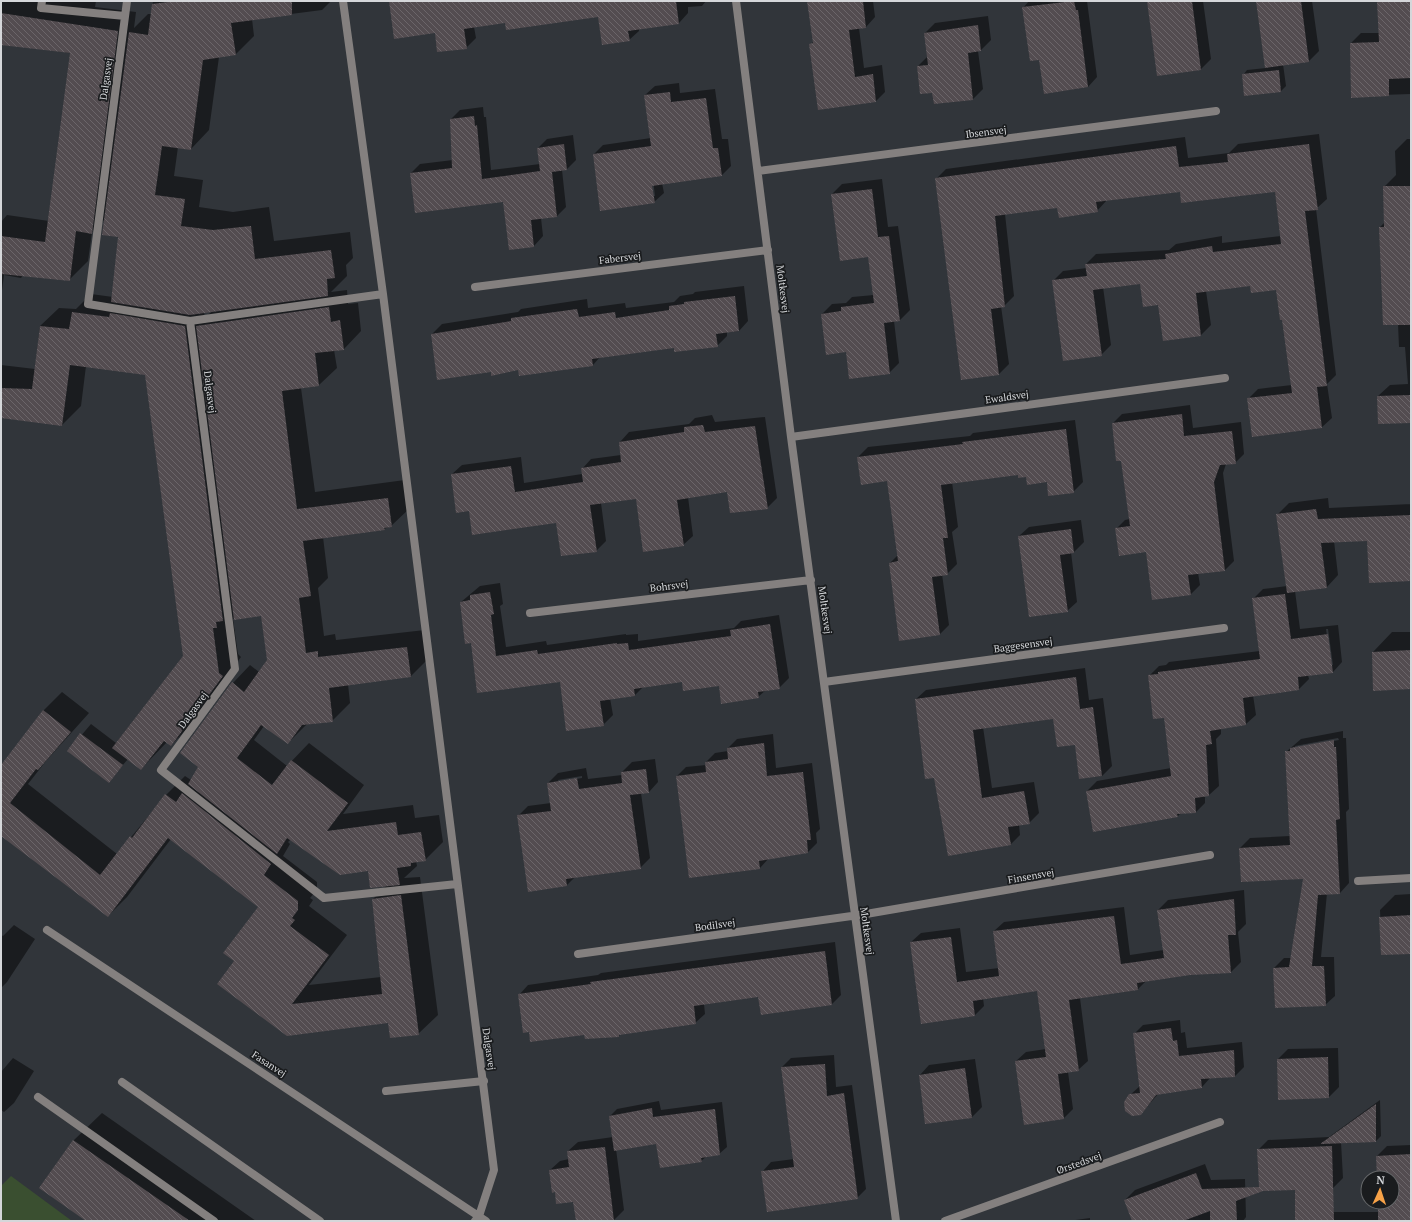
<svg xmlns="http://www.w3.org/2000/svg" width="1412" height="1222" viewBox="0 0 1412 1222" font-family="'PT Serif',serif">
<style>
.green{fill:#3a4f30}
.shadow{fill:#0007;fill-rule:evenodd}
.building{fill:url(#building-back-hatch)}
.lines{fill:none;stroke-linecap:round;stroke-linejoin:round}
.lane{stroke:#84807f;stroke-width:8}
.street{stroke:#84807f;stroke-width:8}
.labels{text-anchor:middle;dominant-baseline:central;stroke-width:3.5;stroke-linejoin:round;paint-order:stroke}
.street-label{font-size:10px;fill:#d5d7da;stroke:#1a1c1e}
</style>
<defs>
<pattern id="building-back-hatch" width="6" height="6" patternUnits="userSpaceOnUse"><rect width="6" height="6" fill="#534c50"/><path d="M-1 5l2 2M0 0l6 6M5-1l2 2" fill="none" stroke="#6b6569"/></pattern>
</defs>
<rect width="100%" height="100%" fill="#31353a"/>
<path class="green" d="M11,1176L72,1221H1V1186Z"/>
<path class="shadow" d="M1,1H96L95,7L136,12L134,28L148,14H152L153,1H331L322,10L252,19L254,36L236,54L219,57L209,130L191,149L178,147L174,176L203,180L199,207L233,212L269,207L274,241L350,232L353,258L346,265L347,276L331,292L347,290L348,304L358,303L361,331L344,349L334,350L337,368L319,385L301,388L315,492L405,480L409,509L391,526L384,529L323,537L328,578L318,588L324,636L335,634L336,640L425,630L429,658L411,676L348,684L350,703L332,721L307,724L288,743L264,726L254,740L287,766L309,743L364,785L343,814L413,805L415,818L439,815L443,842L425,860L416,861L417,866L404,878L420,877L438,1015L418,1034L389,1022L287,1035L236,961L260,907L171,839L127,897L108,916L1,835V767L43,711L62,692L89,713L46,761L28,784L117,854L166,795L185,776L191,780L200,767L233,683L250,665L259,672L268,661L262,615L233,619L238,654L241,657L190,726L171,745L167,742L141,769L128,759L109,781L68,751L91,724L116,743L184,657L146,374L86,366L81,406L62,425L1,417V365L35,369L40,326L59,308L76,309L91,294L113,297L119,237L106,218L92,232L88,261L69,280L24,274L21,278L4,275L1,298V222L7,215L49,221L71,53L1,44ZM212,311L205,318L204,312ZM291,839L369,870L387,885L373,899L381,977L309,985L347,935L309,906L313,900L310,898L317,890V882L283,856L290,844L288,842Z
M390,1H706L702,6L688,7V13L679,23L639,28V31L629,40L599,16L506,22L474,27L476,38L466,48L435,32Z
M808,1H873L875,17L866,27L859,28L864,68L882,65L885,92L876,101L811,44L814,41Z
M1029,1H1087L1097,77L1088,87L1040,59L1023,8Z
M1148,1H1203L1211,59L1201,69L1158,75Z
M1257,1H1312L1319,51L1309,61L1283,64L1286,86L1281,91L1245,95L1243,75L1247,70L1266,68Z
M1378,1H1411V94L1352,96L1351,43L1361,33H1380Z
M988,16L991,40L981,50L978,51L983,89L973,99L933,92L918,66L928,56L925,33L935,23Z
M679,83L680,93L715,89L722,139H728L731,166L722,175L662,183L664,193L654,202L594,154L603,145L651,138L645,95L655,86ZM653,180L655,196H653L651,181Z
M483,107L484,117H486L491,170L540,164L538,148L547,139L573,135L576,160L567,169L562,170L566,207L557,216L541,218L543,236L534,246L504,201L411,173L420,164L453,160L451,119L460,110Z
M1319,134L1327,199L1316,209L1336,375L1327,384L1332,418L1322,427L1248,399L1258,389L1292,385L1283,319L1277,289L1251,285L1206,291L1211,325L1201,335L1164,340L1159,304L1141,282L1103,287L1111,345L1101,355L1053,281L1063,271L1087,268L1086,264L1096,254L1169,250L1176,244L1222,236V243L1281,236L1275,191H1180L1107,200L1097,211L1058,207L1005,214L1014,296L1004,306H1001L1009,364L999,374L962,379L936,179L946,169L1185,137L1188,158L1229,153L1238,144Z
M1407,139H1411V434L1410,422L1378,396L1390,385L1408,384L1405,347H1399L1398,324L1380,227L1385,222L1384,187L1396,175L1395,151Z
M882,179L888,227L898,226L910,310L900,320L894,321L899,363L889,373L847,351L822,314L832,304L846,303L852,297L874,295L869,256L832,194L842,184Z
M744,286L748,321L739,331L727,332V336L717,346L675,347L600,357L593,365L492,371L432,334L442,324L518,312L521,309L587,299L588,308L625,303L626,308L674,302L680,296L693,294L695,292Z
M1190,405L1193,428L1241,422L1244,454L1235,463L1226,464L1223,473L1234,561L1225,570L1198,573L1200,585L1191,594L1146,551L1116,529L1125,520L1130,519L1122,460L1113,423L1122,414Z
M712,415L715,422L765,417L777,498L767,508L728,491L688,497L693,536L683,545L637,498L601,503L606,541L596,551L557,522L470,510L452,474L462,465L521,457L524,483L582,474V469L591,459L621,455L620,442L629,432L689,424L695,418Z
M1075,420L1083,482L1073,492L1047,481L1019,474L952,482L958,527L952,532L957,564L947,574H942L949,625L940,634L890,563L898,555L888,480L858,457L868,447L970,436L973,433Z
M1411,472V580L1368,540L1334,541L1338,575L1327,587L1295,591L1300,629L1338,625L1342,662L1333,672L1308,675L1309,679L1299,689L1253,695L1256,715L1246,724L1221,728V734L1216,739L1219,786L1209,795L1205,796V803L1196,812L1181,813L1177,817L1087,791L1097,781L1171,768L1165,716L1149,676L1159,666L1166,665L1169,662L1260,651L1253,599L1263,589L1287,586L1277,515L1289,503L1328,498L1329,508L1411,504L1410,473ZM1326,629H1328L1333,665H1331Z
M1081,520L1084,542L1074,552H1071L1077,602L1067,611L1019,536L1029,527Z
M500,583L503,604L500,606L506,647L546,641L547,645L626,634V635L638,634V641L734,628L741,621L779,615L789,678L779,688L766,690L758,697L720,685L683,681L644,686L635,695L610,698L613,715L603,725L561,681L478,692L472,642L461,602L480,586Z
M1392,632H1411V688L1374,689L1373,652Z
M1085,668L1089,700L1103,698L1112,766L1102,776L1080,778L1076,743L1054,718L983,727L992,788L1034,782L1039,813L1029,823L1019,825L1020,835L1011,844L935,776L916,699L926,690Z
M1343,731V738H1346L1349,809L1346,812L1349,883L1340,893H1327L1321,957H1334L1335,996L1325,1005L1275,1007L1274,968L1284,958H1291L1304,878L1240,848L1250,838L1290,836L1286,752L1301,739ZM1338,738L1339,740L1295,748V746Z
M773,734L776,768L812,763L820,829L816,833L817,843L808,852L769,858L760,868L677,776L686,767L706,765V762L715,753L728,751V748L737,739Z
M655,759L658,782L649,792L641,793L650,858L640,868L575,877L566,886L518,816L528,806L551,803L548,783L558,773L586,768L588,779L622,775V772L632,762ZM582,776V778L558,782V780Z
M1244,890L1246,924L1238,932L1241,962L1231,972L1190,974L1147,980L1138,989L1080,998L1088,1061L1078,1070L1068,1072L1073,1109L1064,1118L1016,1061L1026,1052L1046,1049L1038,990L983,998L984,1006L975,1015L911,942L921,933L960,928L966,972L999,968L994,931L1004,922L1124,907L1130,955L1164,950L1158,910L1168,900Z
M1411,894V953L1382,954L1380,910L1395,895Z
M14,925L35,939L7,982L1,988V935L3,936Z
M835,942L841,995L832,1004L759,996L704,1004L705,1014L695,1023L621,1033L619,1036L530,1031L519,995L528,985L598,975L601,973Z
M1180,1020L1181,1033L1185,1032L1187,1048L1242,1042L1244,1067L1235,1076L1210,1078L1202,1087L1158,1094L1141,1114L1130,1095L1140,1086L1134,1034L1143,1025Z
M1338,1048L1339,1087L1329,1097L1279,1099L1278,1059L1288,1049Z
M834,1055L836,1087L852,1085L866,1189L857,1198L763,1171L771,1162L794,1159L782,1067L791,1058Z
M13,1058L34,1071L14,1103L4,1112L1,1110V1072Z
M975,1059L982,1107L972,1117L926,1123L920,1075L929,1065Z
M1380,1100L1381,1136L1376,1141L1341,1142L1343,1178L1333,1188L1258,1150L1268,1140L1329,1137Z
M659,1101L661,1110L722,1102L727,1147L719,1154L707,1156L701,1161L657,1143L616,1149L624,1210L614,1220L577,1221L574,1201L556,1191L550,1170L560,1161L569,1159L568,1151L578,1142L613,1137L610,1116L617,1109Z
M102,1113L256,1221H88L41,1188L74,1140Z
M1411,1145V1221H1323L1332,1212H1379V1202H1392V1178H1378L1377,1156L1387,1146Z
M1205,1164L1211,1180L1245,1179L1246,1217L1243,1221H1133L1125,1200L1135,1190Z
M1090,1218V1221H1068Z"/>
<path class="building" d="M176,1H292V15L231,23L236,55L203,60L191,150L162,146L155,195L185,199L181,226L213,230L251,226L255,259L331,250L335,278L327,279L328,296L190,315L111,302L118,237L102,235L129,32L148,35L152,4Z
M389,1H676L679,24L628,31L630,41L602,45L598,17L506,30L505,23L464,29L467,49L437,52L435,33L394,39Z
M807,1H863L866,28L849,30L855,77L873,74L876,102L818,110L809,44L813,43Z
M1074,1L1076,10H1078L1088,87L1044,94L1039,60L1030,61L1022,7Z
M1147,1H1192L1201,70L1157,76Z
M1256,1H1301L1309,62L1265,68Z
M1377,1H1411V78L1389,79V96L1351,98L1350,43L1379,42Z
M1,13L118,31L92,234L76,231L70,281L1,274V236L45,242L70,53L1,45Z
M978,25L981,51L968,53L973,100L934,104L932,93L920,94L917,66L928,65L924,33Z
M1279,70L1281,92L1244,96L1242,74Z
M670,92L671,102L706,98L713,148H718L722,176L652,186L655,203L600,211L593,154L651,146L644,95Z
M474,116L475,126L477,125L482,179L540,171L537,148L564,144L567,170L552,172L557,217L531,220L534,247L509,250L503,202L415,213L410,173L452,168L450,119Z
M1309,144L1318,210L1305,211L1327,386L1317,387L1322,428L1252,437L1247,398L1292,393L1282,320H1280L1276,290L1251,293L1250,286L1196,293L1201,336L1163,341L1158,305L1143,307L1140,284L1093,290L1102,356L1063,361L1052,280L1087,276L1085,264L1166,259L1165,254L1212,246L1213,252L1281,244L1275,192L1181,203L1180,192L1096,202L1098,212L1059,218L1057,208L995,216L1005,307L991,309L999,375L961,380L935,178L1176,146L1179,167L1228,162L1227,154Z
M1383,186H1411V325H1383L1379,227H1384Z
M872,189L878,237L889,236L900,321L884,323L890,374L849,379L846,352L826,355L821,314L841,311V307L874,303L868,257L840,261L831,194Z
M735,296L739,331L716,334L718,347L674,352V348L592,359L593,366L519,376L518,370L491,376V372L437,380L431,334L511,321V318L577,309L579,317L615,312L616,318L669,310V306L684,304V302Z
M329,307L331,322L340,320L344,350L315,353L319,386L282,391L297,509L388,498L392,527L384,528L385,530L303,541L311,596L299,598L306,653L318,651V657L407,647L411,677L329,688L333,722L302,725L288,744L261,725L237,758L272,785L291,760L348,803L327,831L396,822L398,835L421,832L426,861L411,863V866L397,868L400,885L370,888L368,871L340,875L287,838L277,854L188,784L198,767L180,753L232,682L244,692L267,660L261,616L234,620L196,326Z
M72,312L109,317L110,313L185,326L223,621L216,622L217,628H213L219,673L223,676L171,746L164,741L141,770L112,748L183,656L145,375L70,365L62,426L1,418V388L32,389L40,326L69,329Z
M1411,395V423L1378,424L1377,396Z
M1182,414L1184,436L1232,431L1236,464L1220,465L1214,482L1225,571L1188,575L1191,595L1152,600L1146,552L1119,556L1115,528L1130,526L1121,461H1116L1112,423Z
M703,425L705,432L755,426L768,509L730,513L727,492L677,500L684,546L643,552L636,499L590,505L597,552L561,556L556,523L472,535L469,511L456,513L451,474L511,466L515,492L583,482L581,468L621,462L619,442L684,432V427Z
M1066,429L1074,493L1048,496L1047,482L1027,485L1026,477L1018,478V475L941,485L948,538H943L948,575L932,577L940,635L899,641L889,563L898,561L887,481L861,485L857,457L963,444L962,442Z
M1316,509L1318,519L1411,515V581L1369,583L1367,541L1321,543L1327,588L1287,593L1276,514Z
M1071,529L1074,553L1060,555L1068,612L1029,617L1018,536Z
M490,592L494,614L491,615L496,656L537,650L538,654L617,643V644L628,643L629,650L731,636L730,630L770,624L780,689L758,692L759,698L721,704L719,686L683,691L682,682L634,689L635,696L600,701L604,726L566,731L560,682L477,693L471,643L465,644L460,602L470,600V595Z
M1285,594L1291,639L1328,634L1333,673L1298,677L1299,690L1243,698L1246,725L1210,731L1212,744L1206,745L1209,796L1195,798L1196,813L1177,814L1178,817L1093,832L1086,791L1171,776L1164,718L1153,719L1148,675L1158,674V672L1260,659L1252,598Z
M1411,650V689L1373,691L1372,652Z
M1076,677L1080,709L1093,707L1102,776L1079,779L1075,745L1057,747L1053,719L973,730L982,798L1024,791L1030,824L1008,827L1011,845L948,856L934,778L925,779L915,699Z
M43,710L71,732L38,770L36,769L10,803L100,875L130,836L132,838L165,794L176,802L182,793L271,864L264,875L298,901V910L292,918L295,920L290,926L329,955L292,1004L382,994L372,899L401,895L419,1035L390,1038L388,1023L287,1036L217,984L234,961L223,953L258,907L168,838L108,917L1,836V765Z
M80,733L123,765L109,783L67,751Z
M1334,740V747H1336L1340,819L1336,820L1340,894L1318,895L1312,966H1324L1326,1006L1275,1008L1273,968L1289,967L1303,879L1241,882L1239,848L1290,845L1285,751H1290V748Z
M764,743L767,776L803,772L811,840H807L808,853L759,861L760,869L689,878L676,776L706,772L705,762L728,759L727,748Z
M646,769L649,793L630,795L641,869L566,879L567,886L528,892L517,815L551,811L547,783L577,778L579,789L622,783L621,772Z
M1234,899L1236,935H1228L1231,973L1190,975L1137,983L1138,990L1069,1000L1079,1071L1058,1074L1064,1119L1024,1125L1015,1061L1046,1057L1037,991L973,1001L975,1016L921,1024L910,942L951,937L957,982L999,976L993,931L1114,916L1121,964L1164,958L1157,910Z
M1411,915V954L1381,955L1379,917Z
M825,951L832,1005L761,1015L758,997L694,1006L696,1024L619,1035V1037L585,1039L584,1035L530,1042L529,1032L523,1033L518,994L591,984L590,982Z
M1171,1028L1173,1041L1177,1040L1179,1056L1234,1050L1235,1077L1201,1079L1202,1088L1156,1095L1141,1115L1132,1116L1125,1111L1124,1102L1129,1094L1140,1093L1133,1033Z
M1328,1057L1329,1098L1278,1100L1277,1059Z
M825,1064L827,1096L844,1093L858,1199L767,1212L761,1171L794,1167L781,1067Z
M965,1068L972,1118L925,1124L919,1075Z
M1376,1104V1142L1320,1144Z
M652,1108L653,1117L715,1109L720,1155L701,1158L702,1162L660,1168L656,1144L614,1151L609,1116Z
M73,1140L190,1221H86L39,1188Z
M1332,1146L1334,1221H1295V1190L1263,1191L1236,1201L1237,1221H1210V1211L1183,1221H1132L1124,1200L1196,1173L1202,1189L1259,1187L1257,1149Z
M605,1147L614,1221H576L573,1202L556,1204L555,1192L552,1193L549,1170L569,1167L567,1151Z
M1411,1154V1221H1378V1202H1392V1178H1377L1376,1156Z"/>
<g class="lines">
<path class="lane" d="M386,1091L484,1081
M38,1097L214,1221"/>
<path class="street" d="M42,1L41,8L125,16
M127,1L88,304L190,321
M343,1L383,294L494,1170L479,1216L475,1221
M736,1L791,437L896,1221
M758,171L1216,111
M475,287L768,250
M383,294L190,321L235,669L161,770L324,898L457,884
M791,437L1225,378
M530,613L811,580
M824,682L1224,628
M1358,881L1411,878
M47,930L486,1221
M578,954L866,914L1210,855
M122,1082L320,1221
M945,1221L1220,1122"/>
</g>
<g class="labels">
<g class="street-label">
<text transform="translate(106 79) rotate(-82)">Dalgasvej</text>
<text transform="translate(986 132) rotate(-7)">Ibsensvej</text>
<text transform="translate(620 258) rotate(-7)">Fabersvej</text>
<text transform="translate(783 289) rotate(83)">Moltkesvej</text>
<text transform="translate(210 392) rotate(83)">Dalgasvej</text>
<text transform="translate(1007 397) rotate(-8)">Ewaldsvej</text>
<text transform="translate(669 586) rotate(-7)">Bohrsvej</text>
<text transform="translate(825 610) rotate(82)">Moltkesvej</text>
<text transform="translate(1023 645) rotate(-8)">Baggesensvej</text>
<text transform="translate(193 710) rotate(-54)">Dalgasvej</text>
<text transform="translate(1031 876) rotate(-10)">Finsensvej</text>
<text transform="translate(715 925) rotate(-8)">Bodilsvej</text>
<text transform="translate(867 931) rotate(82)">Moltkesvej</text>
<text transform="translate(489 1049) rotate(82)">Dalgasvej</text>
<text transform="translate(269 1064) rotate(33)">Fasanvej</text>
<text transform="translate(1079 1163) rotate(-20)">Ørstedsvej</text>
</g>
</g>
<rect width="1412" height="1222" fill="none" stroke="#d5d7da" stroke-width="4"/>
<g transform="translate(1380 1190) rotate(3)"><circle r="19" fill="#1a1c1e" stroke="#656769"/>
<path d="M0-3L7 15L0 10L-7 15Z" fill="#f7a248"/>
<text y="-6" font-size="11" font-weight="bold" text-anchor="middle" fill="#d5d7da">N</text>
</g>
</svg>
